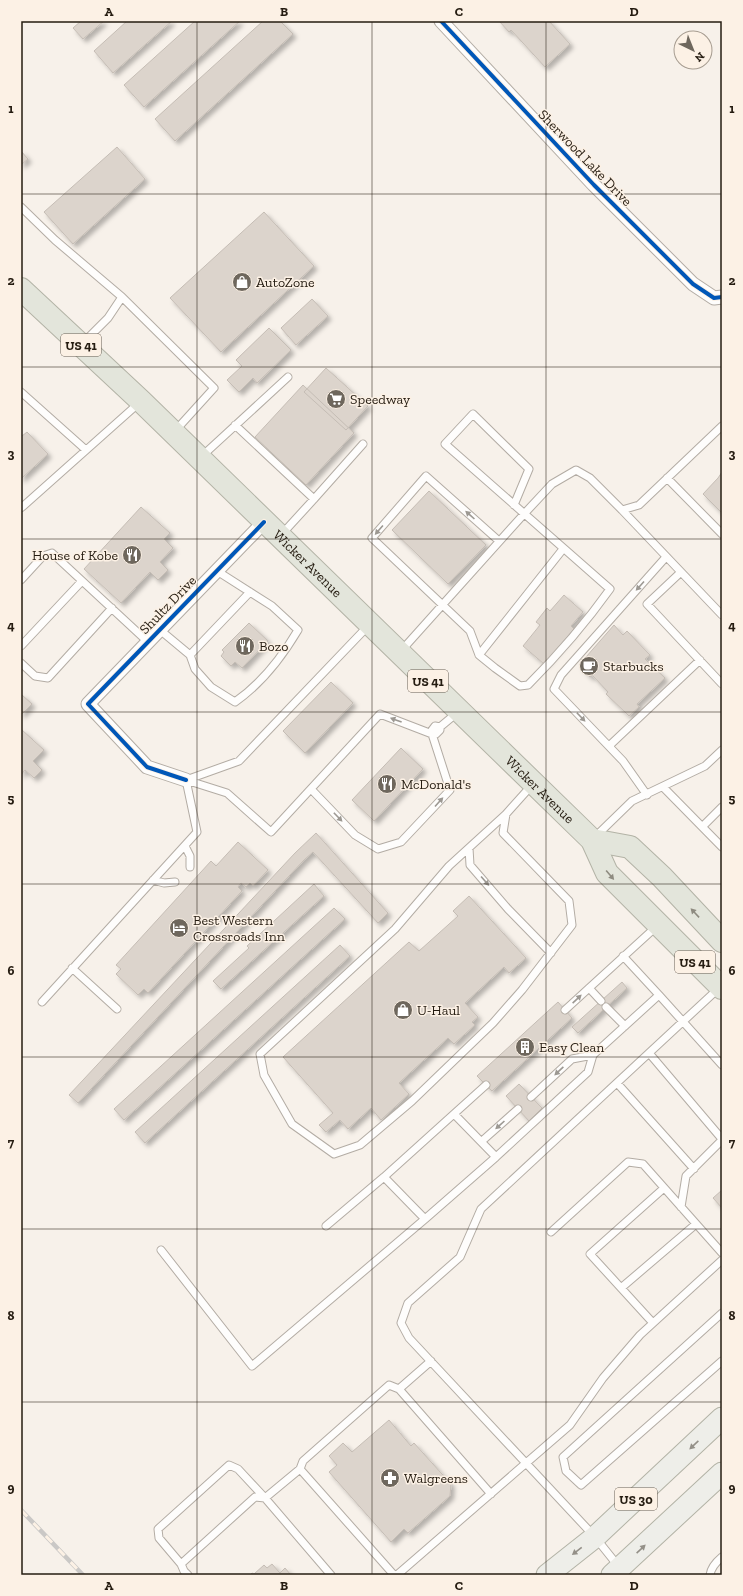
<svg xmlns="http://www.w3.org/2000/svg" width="743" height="1596" viewBox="0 0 743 1596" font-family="'Zilla Slab',serif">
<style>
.building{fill:#dcd4cc;stroke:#c5bdb5;filter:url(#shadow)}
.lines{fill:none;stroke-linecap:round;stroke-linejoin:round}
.lane-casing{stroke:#b3aca4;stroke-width:9}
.street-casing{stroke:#b3aca4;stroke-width:15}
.primary-casing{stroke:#b3b3a6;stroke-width:23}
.highway-casing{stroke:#b3b3a6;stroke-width:24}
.lane{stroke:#fefdfc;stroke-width:7}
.street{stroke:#fefdfc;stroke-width:13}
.primary{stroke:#eeeee9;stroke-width:21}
.highway{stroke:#e3e5db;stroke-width:22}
.rail-casing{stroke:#cac8c6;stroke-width:4.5}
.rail{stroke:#fcf1e5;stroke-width:3;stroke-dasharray:9;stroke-linecap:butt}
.cycleway-casing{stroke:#fcf1e5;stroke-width:6}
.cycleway{stroke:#0057b8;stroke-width:4}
.oneway{fill:#9c9892}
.oneway2{fill:#8e8b80}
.oneway3{fill:#949088}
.grid{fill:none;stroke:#251c11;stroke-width:1;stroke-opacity:0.55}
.labels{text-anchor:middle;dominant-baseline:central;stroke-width:3;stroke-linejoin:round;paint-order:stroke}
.shield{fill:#fcf1e5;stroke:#665c51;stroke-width:1}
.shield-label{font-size:13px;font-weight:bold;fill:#251c11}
.street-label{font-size:14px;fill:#251c11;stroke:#fcf1e5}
.poi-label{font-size:14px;fill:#251c11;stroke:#fcf1e5;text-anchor:start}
.neatline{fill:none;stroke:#251c11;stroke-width:1.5}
.grid-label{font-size:13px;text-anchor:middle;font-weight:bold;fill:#251c11}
</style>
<defs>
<filter id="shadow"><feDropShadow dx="3.5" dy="3.5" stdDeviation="2" flood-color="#0004"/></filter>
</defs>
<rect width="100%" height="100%" fill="#f7f1ea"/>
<path class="building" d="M81,21H104L83,39L73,28Z
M127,21H172L113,73L94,51Z
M195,21H240L144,107L124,85Z
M263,21H280L293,34L175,141L155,119Z
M499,21H549L570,44L545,67L511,30L509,32Z
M117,147L145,179L73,244L44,212Z
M21,151L28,159L21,165Z
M264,212L314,266L221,352L170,298Z
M312,299L328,316L296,345L281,328Z
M269,328L291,350L257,383L253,378L239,392L227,380L242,366L236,360Z
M326,368L368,406L346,430L304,392Z
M303,385L354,433L306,485L255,437Z
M27,432L48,454L21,479V435L22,436Z
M722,472V513L703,494L718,478Z
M429,491L486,545L448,584L392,530Z
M141,507L170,533L164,539L173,548L160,562L168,570L158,580L150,572L121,603L84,569Z
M564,595L583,612L571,626L574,629L544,664L523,646L540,625L536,622L547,608L550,611Z
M249,623L268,641L242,668L235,662L231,666L221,656L224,652L222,650Z
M614,625L623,635L627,631L650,655L645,659L665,678L637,704L639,707L629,716L606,694L608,692L592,675L590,677L579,665Z
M331,682L353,703L305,753L283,731Z
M21,694L32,704L21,715Z
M21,729L44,750L33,761L42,770L34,778L25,770L21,775Z
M401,748L423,769L374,821L352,800Z
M316,833L388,913L378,923L313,852L304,860L275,891L78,1103L69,1095L295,853Z
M238,842L268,870L253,886L250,883L246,887L241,883L238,887L242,891L148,993L144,989L138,995L116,974L121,969L116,965L211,861L216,866Z
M314,884L324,896L221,989L213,981L249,948L247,946Z
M469,896L526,958L509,973L504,967L465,1003L478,1017L472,1022L475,1025L454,1044L448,1038L399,1083L409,1094L381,1120L371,1108L348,1129L340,1120L326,1132L319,1125L333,1113L283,1057L409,942L419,951L458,916L453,911Z
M334,908L345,919L124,1120L114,1109Z
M340,945L350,956L145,1143L135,1132Z
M622,982L627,988L578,1033L572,1027Z
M558,1002L572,1018L492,1091L477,1076Z
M519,1084L542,1108L529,1121L506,1096Z
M722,1190V1208L713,1198Z
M389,1420L411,1446L414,1443L451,1484L450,1496L408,1533L404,1529L391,1542L329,1472L337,1465L329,1456L343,1443L352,1452Z
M272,1564L280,1573L285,1568L291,1575H250L252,1573L254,1574L264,1565L267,1568Z"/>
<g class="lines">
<g class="lane-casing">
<path id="lane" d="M21,207L55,240L122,297L108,318L83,343
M122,297L214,388L175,431
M21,392L86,450
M235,425L314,499L363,444
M201,457L288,377
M667,478L722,534
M21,508L139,403
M622,510L722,615
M282,534L314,499
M499,541L426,476L372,538L470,631L479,655L495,668L520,686L528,685C558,655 585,624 610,589L445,444L473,414L529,469L514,505
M681,572L647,604L722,684
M21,580L43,556L52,553L148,642
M160,630L190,655L195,669L211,687L235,702C261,684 282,657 298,630L272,606L217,571
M21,646L82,581
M401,651L524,514L552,484L576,470L590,478L622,510L639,505L722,426
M190,655L250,592
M479,655L563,549
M21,663L35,676L48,678L112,608
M609,746L700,660
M186,780L227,793L271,832L380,714L432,734H436L440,730V727
M186,780L239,761L369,625
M663,787L722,847
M311,789L355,835L378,849L401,842L450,790L432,734V730L435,726L440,727L458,712
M647,795L623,761L554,689L561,675L666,557
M506,814L449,866L395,929L260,1054L264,1075L292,1124L334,1154L360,1145L412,1101L493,1023L522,990L572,925L569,901L503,833L506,814L532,785
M703,826L722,807
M595,837L632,801L705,766L722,750
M185,846L190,856V867
M469,848L470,865L508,909L551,953
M153,880L164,883L175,882
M72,968L117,1009
M589,988L601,1001
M659,995L722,1065
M42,1002L197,832L186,780
M606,1007L625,1026
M565,1010L657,926
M649,1053L722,1139
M617,1083L694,1169
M486,1085L384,1177L425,1219L496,1157L588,1072L593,1055L659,995L623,956
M531,1097L572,1059L593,1055
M455,1115L496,1157
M482,1141L518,1109
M681,1207L686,1176L722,1140
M326,1226L384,1177
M551,1232L628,1162L643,1164L722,1253
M161,1250L252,1366L425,1219
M621,1288L696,1224
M722,1313L563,1457L566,1471L581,1485L722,1361
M653,1323L590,1254L664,1188
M431,1361L399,1389L491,1494
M300,1469L303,1461L389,1385L399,1389
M181,1564L159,1538L158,1529L229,1465L238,1469L265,1498L300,1469L394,1575
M619,1567L595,1537L409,1338L401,1323L408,1303L460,1257L481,1209L719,988
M188,1575L184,1571L181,1564L255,1497L265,1498L331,1575
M397,1575L570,1425L603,1378L640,1335L722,1260
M710,1575C711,1567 716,1562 722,1557"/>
</g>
<g class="street-casing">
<path id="street" d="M441,21L594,185L693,284L714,298L722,297
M186,780L147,767L88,704L264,522"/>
</g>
<g class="primary-casing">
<path id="primary" d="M547,1575L595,1537L722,1418
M612,1575L722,1473"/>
</g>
<g class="highway-casing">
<g id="highway">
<path id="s1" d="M21,289L141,401L592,840L607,873L722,988"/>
<path d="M592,840L630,847L662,877L722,941"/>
</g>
</g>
<use href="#lane" class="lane"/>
<use href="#street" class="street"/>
<use href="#primary" class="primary"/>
<use href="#highway" class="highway"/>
<g class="rail-casing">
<path id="rail" d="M21,1510L83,1575"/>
</g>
<use href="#rail" class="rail"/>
<g class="cycleway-casing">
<path id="cycleway" d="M441,21L594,185L693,284L714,298L722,297
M186,780L147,767L88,704L264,522"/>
</g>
<use href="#cycleway" class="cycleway"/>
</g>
<defs><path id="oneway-solid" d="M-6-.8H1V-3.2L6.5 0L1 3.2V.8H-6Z"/></defs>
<g class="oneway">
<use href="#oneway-solid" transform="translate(470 515) rotate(-138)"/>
<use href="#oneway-solid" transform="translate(379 530) rotate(131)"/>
<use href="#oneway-solid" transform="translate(640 586) rotate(132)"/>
<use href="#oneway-solid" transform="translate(581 717) rotate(46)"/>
<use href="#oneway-solid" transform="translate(396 720) rotate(-160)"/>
<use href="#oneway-solid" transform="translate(439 802) rotate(-48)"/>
<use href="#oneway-solid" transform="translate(338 817) rotate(46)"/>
<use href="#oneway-solid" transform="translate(485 881) rotate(49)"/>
<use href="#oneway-solid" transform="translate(577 999) rotate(-43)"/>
<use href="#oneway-solid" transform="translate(559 1071) rotate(137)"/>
<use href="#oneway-solid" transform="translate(500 1125) rotate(138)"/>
</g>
<g class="oneway2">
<use href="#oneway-solid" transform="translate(610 875) rotate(50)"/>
<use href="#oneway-solid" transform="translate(695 913) rotate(-133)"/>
</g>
<g class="oneway3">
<use href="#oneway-solid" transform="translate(694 1445) rotate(137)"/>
<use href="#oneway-solid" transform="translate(641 1549) rotate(-43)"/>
<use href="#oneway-solid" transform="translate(577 1551) rotate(142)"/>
</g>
<path class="grid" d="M197,21V1575M372,21V1575M546,21V1575M21,194H722M21,367H722M21,539H722M21,712H722M21,884H722M21,1057H722M21,1229H722M21,1402H722"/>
<defs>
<g id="shop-disc" transform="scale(1)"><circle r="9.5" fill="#6e675d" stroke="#fcf1e5"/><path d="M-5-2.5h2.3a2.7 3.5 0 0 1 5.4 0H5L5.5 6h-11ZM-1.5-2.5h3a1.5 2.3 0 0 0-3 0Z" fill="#fff"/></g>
<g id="supermarket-disc" transform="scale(1)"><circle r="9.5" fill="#6e675d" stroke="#fcf1e5"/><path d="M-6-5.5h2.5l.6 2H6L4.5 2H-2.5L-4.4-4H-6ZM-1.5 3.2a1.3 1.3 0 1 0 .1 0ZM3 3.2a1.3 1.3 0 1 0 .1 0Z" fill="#fff"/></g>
<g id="restaurant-disc" transform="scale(1)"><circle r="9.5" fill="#6e675d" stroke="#fcf1e5"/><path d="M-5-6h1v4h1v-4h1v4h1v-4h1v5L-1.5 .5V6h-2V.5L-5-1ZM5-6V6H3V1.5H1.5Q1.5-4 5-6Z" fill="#fff"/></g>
<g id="cafe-disc" transform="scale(1)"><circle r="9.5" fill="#6e675d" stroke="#fcf1e5"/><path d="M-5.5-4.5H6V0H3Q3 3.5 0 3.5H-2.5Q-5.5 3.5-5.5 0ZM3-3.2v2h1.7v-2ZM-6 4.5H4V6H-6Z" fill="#fff"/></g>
<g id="hotel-disc" transform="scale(1)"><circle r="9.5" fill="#6e675d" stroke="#fcf1e5"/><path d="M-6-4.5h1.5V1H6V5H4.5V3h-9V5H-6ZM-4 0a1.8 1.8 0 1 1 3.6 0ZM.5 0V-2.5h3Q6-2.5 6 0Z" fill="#fff"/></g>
<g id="building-disc" transform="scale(1)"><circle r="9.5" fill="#6e675d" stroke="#fcf1e5"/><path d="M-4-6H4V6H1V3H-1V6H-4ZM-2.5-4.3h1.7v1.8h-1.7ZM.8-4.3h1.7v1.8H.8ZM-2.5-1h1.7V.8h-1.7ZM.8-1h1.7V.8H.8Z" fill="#fff"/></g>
<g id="pharmacy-disc" transform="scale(1)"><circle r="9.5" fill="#6e675d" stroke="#fcf1e5"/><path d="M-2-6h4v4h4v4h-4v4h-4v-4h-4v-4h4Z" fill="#fff"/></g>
</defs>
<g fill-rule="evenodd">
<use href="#shop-disc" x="242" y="282"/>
<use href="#supermarket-disc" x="336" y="399"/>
<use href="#restaurant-disc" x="132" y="555"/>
<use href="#restaurant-disc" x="245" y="646"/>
<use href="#cafe-disc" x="589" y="666"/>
<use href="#restaurant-disc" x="387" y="784"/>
<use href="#hotel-disc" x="179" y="928"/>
<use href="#shop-disc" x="403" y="1010"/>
<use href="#building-disc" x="525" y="1047"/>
<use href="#pharmacy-disc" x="390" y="1478"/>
</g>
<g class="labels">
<g class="shield">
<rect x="61" y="334" width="40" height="22" rx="3"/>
<rect x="408" y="670" width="40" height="22" rx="3"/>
<rect x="675" y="951" width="40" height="22" rx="3"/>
<rect x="615" y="1488" width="42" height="22" rx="3"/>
</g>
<g class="shield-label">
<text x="81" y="345">US 41</text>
<text x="428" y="681">US 41</text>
<text x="695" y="962">US 41</text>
<text x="636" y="1499">US 30</text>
</g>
<g class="street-label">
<text transform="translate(585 158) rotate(46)">Sherwood Lake Drive</text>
<text stroke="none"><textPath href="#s1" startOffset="397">Wicker Avenue</textPath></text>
<text transform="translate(168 605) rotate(-46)">Shultz Drive</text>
<text stroke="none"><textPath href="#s1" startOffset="721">Wicker Avenue</textPath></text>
</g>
<g class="poi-label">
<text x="256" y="282">AutoZone</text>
<text x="350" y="399">Speedway</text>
<text x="118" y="555" text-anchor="end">House of Kobe</text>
<text x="259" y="646">Bozo</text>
<text x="603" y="666">Starbucks</text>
<text x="401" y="784">McDonald's</text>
<text x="193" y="920">Best Western<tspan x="193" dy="16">Crossroads Inn</tspan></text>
<text x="417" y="1010">U-Haul</text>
<text x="539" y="1047">Easy Clean</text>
<text x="404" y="1478">Walgreens</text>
</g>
</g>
<rect width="743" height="1596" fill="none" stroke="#fcf1e5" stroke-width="44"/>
<g transform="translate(693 50) rotate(137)"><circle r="19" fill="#fcf1e5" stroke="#a69c90"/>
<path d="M0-3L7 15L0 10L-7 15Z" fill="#6e675d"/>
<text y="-6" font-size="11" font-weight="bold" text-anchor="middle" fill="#251c11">N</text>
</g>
<rect x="22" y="22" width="699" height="1552" class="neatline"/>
<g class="grid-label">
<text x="109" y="16">A</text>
<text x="284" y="16">B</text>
<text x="459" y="16">C</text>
<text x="634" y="16">D</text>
<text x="11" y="113">1</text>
<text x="732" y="113">1</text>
<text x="11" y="285">2</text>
<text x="732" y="285">2</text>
<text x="11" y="458">3</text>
<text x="732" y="458">3</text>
<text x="11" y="630">4</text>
<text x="732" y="630">4</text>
<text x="11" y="803">5</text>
<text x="732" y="803">5</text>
<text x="11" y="975">6</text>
<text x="732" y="975">6</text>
<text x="11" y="1147">7</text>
<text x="732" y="1147">7</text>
<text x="11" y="1320">8</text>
<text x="732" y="1320">8</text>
<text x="11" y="1492">9</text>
<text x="732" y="1492">9</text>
<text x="109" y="1590">A</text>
<text x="284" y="1590">B</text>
<text x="459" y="1590">C</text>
<text x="634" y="1590">D</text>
</g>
</svg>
